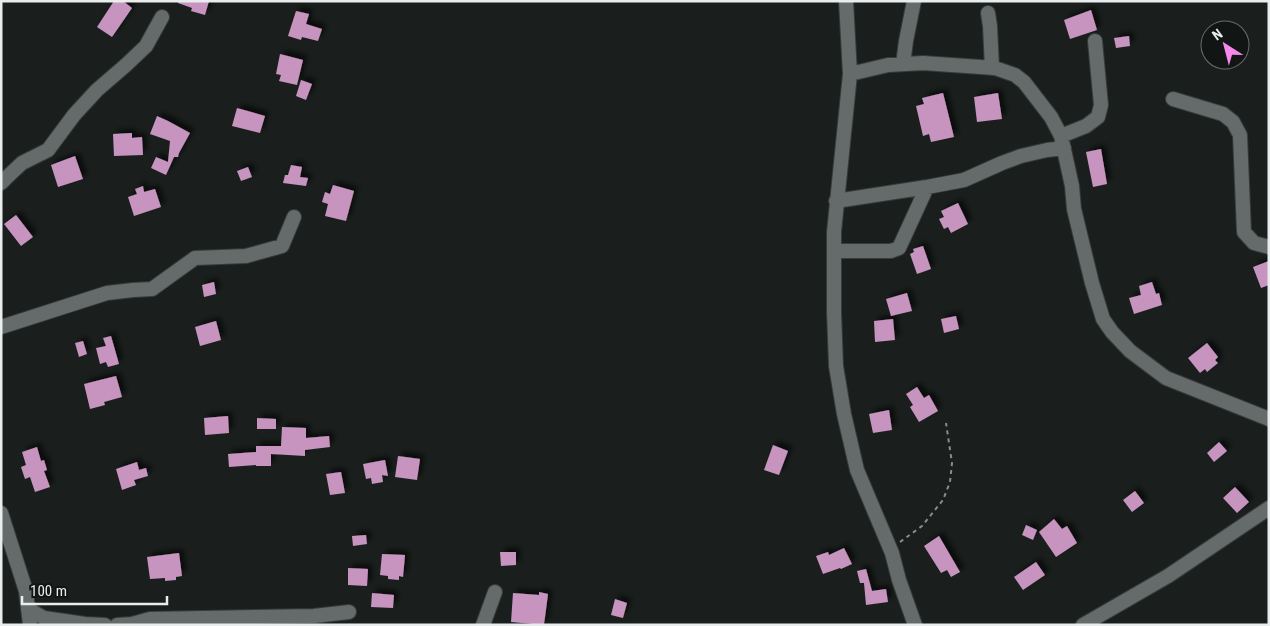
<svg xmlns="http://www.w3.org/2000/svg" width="1270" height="626" viewBox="0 0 1270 626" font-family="'Roboto Condensed',sans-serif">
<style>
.building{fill:#c694be;filter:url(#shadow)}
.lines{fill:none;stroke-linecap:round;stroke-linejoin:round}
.minor-casing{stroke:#373b3a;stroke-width:16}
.path{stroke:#888c8b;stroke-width:2;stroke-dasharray:4 4;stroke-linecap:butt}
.minor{stroke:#656b6a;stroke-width:14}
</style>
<defs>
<filter id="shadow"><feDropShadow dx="4.5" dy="-4.5" stdDeviation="2.5" flood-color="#0009"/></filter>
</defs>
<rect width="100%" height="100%" fill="#1a1f1e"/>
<path class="building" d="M114,1H123L132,8L112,37L97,27Z
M178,1H209L205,15L191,11L192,8L178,3Z
M1091,10L1097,30L1070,39L1064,20Z
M296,11L309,14L306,24L322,29L318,41L302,37L301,40L288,36Z
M1129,36L1130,46L1116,48L1114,38Z
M280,54L303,60L297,85L279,81L281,75L276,74Z
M301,80L312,84L306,100L296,96Z
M943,93L954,137L931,142L929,134L923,136L916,106L924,104L922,98Z
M998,93L1002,119L977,122L974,97Z
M237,108L265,116L260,133L232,126Z
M157,116L168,121L190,133L179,153L178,157H174L166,175L151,168L156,157L168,162L170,141L150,134Z
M132,133V138L142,137L143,155L114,156L113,134Z
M1101,149L1107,184L1093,187L1086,152Z
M75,156L83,179L58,187L51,165Z
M291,165L302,167L300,177L308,178L306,186L283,183L285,175H288Z
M248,167L252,177L241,181L237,171Z
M333,185L354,191L346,221L325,216L328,204L322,202L325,192L330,194Z
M143,186L144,192L155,189L161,207L134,216L128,197L137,194L135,189Z
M958,203L968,224L951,233L948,227L944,229L939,219L944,217L941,211Z
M16,215L33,237L21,246L4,224Z
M923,246L931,269L917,274L910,254L914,252L913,249Z
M1269,261V285L1261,288L1253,267Z
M214,282L216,294L204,297L202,285Z
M1152,282L1156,294L1159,293L1162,305L1134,314L1129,298L1141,295L1139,286Z
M907,293L912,311L891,316L886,299Z
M956,316L959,329L944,333L941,319Z
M893,319L895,340L875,342L874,321Z
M216,321L221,340L200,346L195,327Z
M111,336L119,364L108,367L106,362L100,364L96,348L106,346L103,338Z
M83,341L87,354L79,357L75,343Z
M1207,343L1218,357L1215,360L1218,363L1207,372L1205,369L1200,373L1188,358Z
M116,376L122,397L104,402L105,405L90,409L84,384Z
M917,387L924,398L929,395L938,411L919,422L910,407L913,405L906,394Z
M889,410L892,430L873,433L869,414Z
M228,416L229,433L205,435L204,418Z
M257,418L276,419V429H257Z
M282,427L306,428V438L329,436L330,447L305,450V456L271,454V466H256V465L229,467L228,454L256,452V446H281Z
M1219,442L1227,451L1214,462L1207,453Z
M773,445L788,451L779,475L764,470Z
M37,447L41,461L44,460L47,470L44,471L50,487L35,492L30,477L25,479L21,467L26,465L22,452Z
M398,456L420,459L417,480L395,477Z
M385,460L388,476L382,475L383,482L372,484L371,478L366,479L363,464Z
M137,462L139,470L146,468L148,476L134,480L136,485L122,490L116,469Z
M341,472L345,493L330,495L326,474Z
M1235,487L1249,502L1237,513L1223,498Z
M1135,491L1144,503L1132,512L1123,500Z
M1054,519L1062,529L1067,526L1077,543L1056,557L1039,532Z
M1026,525L1037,530L1033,540L1022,535Z
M366,535L367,544L353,546L352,536Z
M939,536L960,572L951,577L947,570L941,573L924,546Z
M844,548L852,564L841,569L840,568L823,574L816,556L828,552L829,555Z
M500,552H516V565L501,566Z
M179,553L182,576L176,577V580L165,581V578L150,579L147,557Z
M382,554L405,555L403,577L399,576V580L388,579V576L380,575Z
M1036,562L1045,575L1023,590L1014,577Z
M348,568L368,569L367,586L348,585Z
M866,569L872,591L886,589L888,602L866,605L864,583H860L857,571Z
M539,592L548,594L544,625L511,622L513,593L539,595Z
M372,593L394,595L393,608L371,607Z
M615,599L627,603L623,618L611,615Z"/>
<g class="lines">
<g class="minor-casing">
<path id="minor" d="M846,1L850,74L834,232V312L836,366L844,414L857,470L892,553L899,580L915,625
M988,13L990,26L992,68
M903,64L906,41L914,1
M850,74L888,65L923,63L995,68L1015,75L1024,82L1051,117L1061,136L1072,186L1074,209L1092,283L1103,319L1112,332L1130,351L1166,378L1269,419
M1173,99L1223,114L1233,122L1240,135L1244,232L1254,243L1269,247
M1061,136L1086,126L1098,117L1101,105L1095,41
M1,183L5,179L22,163L48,150L74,115L97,90L126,65L146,46L162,17
M836,201L927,187L964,180L1002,163L1021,156L1047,150L1064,148
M834,251H891L899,248L927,187
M1,327L107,293L133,290L152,289L195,258L246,256L282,246L294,217
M1,513L26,591L30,625
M28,609L44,618L85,624L105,625
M117,625L132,624L150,619L314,616L349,612
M483,625L495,592
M1083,625L1168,576L1269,508"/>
</g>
<path class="path" d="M900,542L922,526L943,500L950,482L952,463L946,423"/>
<use href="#minor" class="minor"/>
</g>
<rect width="1270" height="626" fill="none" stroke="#eaeded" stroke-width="5"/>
<g transform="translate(1225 45) rotate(324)"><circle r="24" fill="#111615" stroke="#686c6b"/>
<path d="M0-4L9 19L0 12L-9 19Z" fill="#f788eb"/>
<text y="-8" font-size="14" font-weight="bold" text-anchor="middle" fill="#eaeded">N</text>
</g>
<path d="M22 596v8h145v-8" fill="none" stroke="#eaeded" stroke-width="2.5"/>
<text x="30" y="596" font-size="15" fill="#eaeded" stroke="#111615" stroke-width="4" paint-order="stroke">100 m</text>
</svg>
